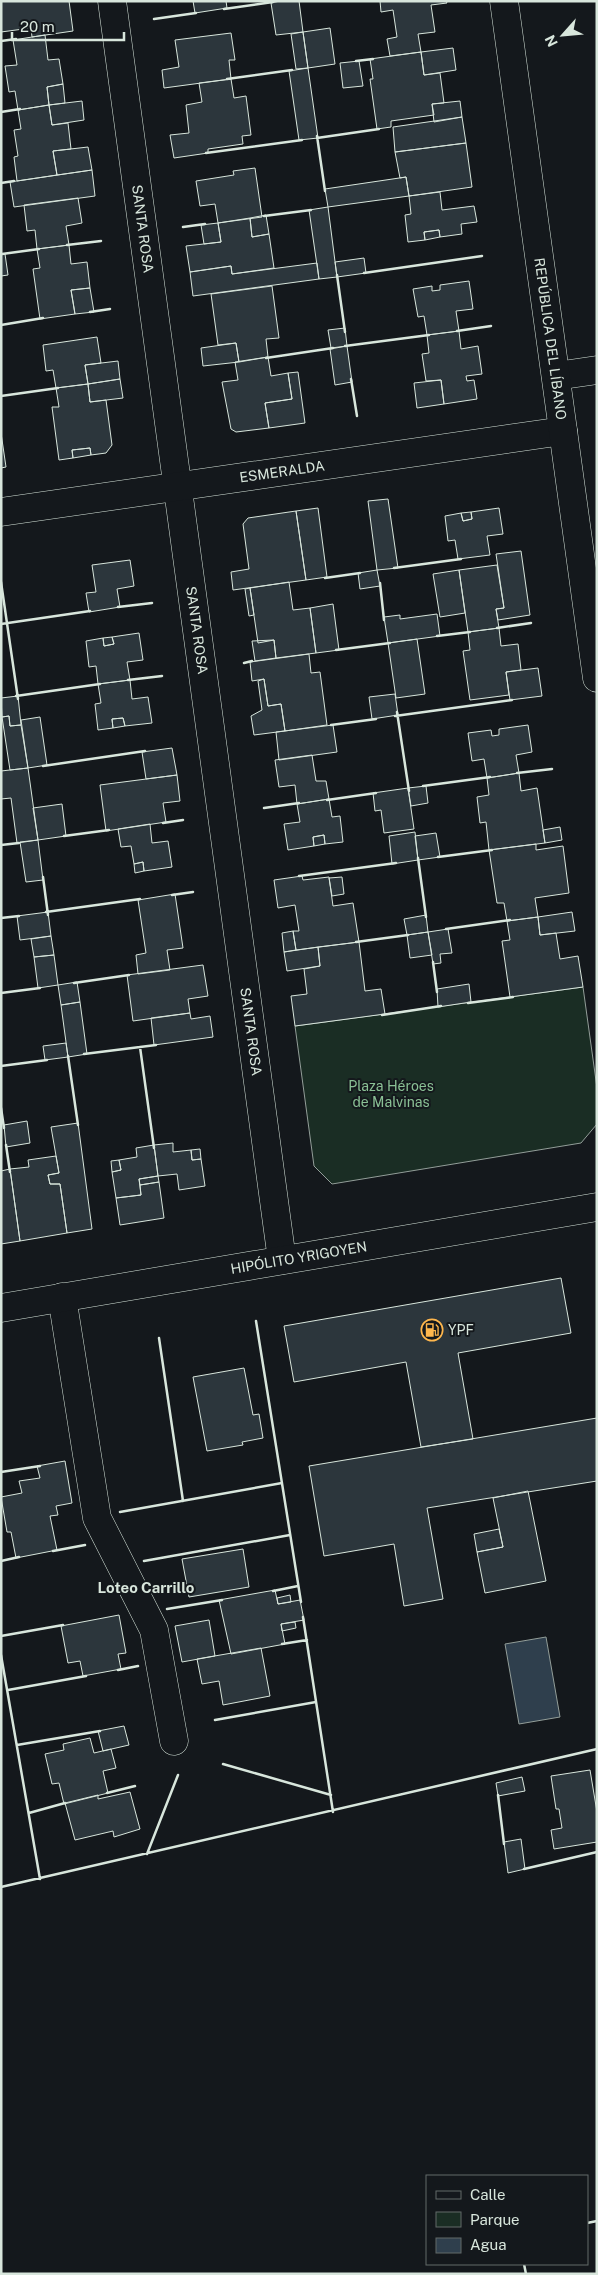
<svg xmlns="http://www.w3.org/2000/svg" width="598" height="2275" viewBox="0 0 598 2275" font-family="'Public Sans',sans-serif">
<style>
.green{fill:#1a2d24;stroke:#939e99}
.water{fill:#2f3f4d;stroke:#939e99}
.building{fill:#2c363c;stroke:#d8e6dc}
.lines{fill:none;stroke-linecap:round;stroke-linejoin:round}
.minor-casing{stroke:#d8e6dc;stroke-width:29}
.secondary-casing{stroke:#d8e6dc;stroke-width:29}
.minor{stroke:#14181c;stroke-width:28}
.secondary{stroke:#14181c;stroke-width:28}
.wall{stroke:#d8e6dc;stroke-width:2.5}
.labels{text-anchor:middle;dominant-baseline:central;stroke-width:4;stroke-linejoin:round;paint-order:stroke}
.street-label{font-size:14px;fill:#d8e6dc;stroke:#14181c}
.park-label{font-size:14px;fill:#8ac095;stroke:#14181c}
.poi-label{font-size:14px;fill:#d8e6dc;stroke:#14181c;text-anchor:start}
.neighbourhood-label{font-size:15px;font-weight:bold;fill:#d8e6dc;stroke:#14181c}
</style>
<rect width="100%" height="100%" fill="#14181c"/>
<path class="green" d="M583,987L597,1088V1124L581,1143L332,1184L314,1166L295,1026Z"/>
<path class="water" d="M546,1637L560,1717L519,1724L505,1644Z"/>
<path class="building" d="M1,1H69L73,31L32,37L31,28L1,32Z
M193,1H226L227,8L195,13Z
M280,1H299L303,32L276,35L271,3Z
M380,1H446L447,3L431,5L435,32L418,34L421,52L390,56L387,39L397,37L393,10L381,12Z
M330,28L335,64L308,68L303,32Z
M303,32L308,68L296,69L291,34Z
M231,33L235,60H229L231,79L164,88L162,70L179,67L175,40Z
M45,35L48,60L59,59L63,84L47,87L49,105L18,110L15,91L9,92L5,66L17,65L13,40Z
M453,48L456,70L424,75L421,52Z
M421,52L424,75L440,73L444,103L432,104L434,115L391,121V127L377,129L370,79H373L370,59Z
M359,61L363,86L343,88L340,63Z
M308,68L318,138L299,140L289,71Z
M231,79L234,98L246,96L251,135L242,136L243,144L208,149V153L174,158L170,135L189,133L186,105L202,102L199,83Z
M63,84L65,103L49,105L47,87Z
M82,101L84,120L52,125L49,105Z
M460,101L462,117L434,122L432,104Z
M49,105L52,125L68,123L71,149L53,151L57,175L17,181L14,157L18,156L14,130L21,129L18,110Z
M462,117L466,143L395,152L393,127Z
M466,143L472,187L409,196L406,177L400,178L395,152Z
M88,147L92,170L57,175L53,151Z
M255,168L262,217L218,223L215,204L200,206L196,181L234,175L233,171Z
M92,170L95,196L14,207L10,182Z
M406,177L409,196L328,207L325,189Z
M440,192L442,210L474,206L477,222L461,224L462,234L440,237L439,230L424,232L425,240L408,242L405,215L411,214L409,196Z
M78,198L82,223L66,226L69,245L37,249L35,230L27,231L24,205Z
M328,207L337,277L319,279L309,210Z
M266,215L269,234L252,237L250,218Z
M250,218L252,237L269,234L274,268L232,274L231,266L190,272L186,246L221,242L218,223Z
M218,223L221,242L204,244L201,225Z
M439,230L440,237L425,240L424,232Z
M69,245L71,264L87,262L90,288L71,290L75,314L40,319L33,269L40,268L37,249Z
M1,254H5L8,275L1,276Z
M364,258L366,273L337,277L335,262Z
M317,263L319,279L193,296L190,272L231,266L232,274Z
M469,281L473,309L456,311L459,331L427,335L424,316L418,317L413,289L432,286V291L440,290V285Z
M272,286L279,338L266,339L268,357L239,362L236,343L218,345L211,294Z
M90,288L94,312L75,314L71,290Z
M345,328L347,346L331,348L328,330Z
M459,331L461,349L478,346L482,374L466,376L467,381L474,380L477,399L444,404L441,380L426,381L422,354L429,353L427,335Z
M97,337L101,363L85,365L88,384L56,388L53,370L46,371L43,345Z
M236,343L239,362L203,366L201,348Z
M347,346L352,382L335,385L330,349Z
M268,357L271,376L288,373L292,399L265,403L269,428L236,432L231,429L222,382L238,380L235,362Z
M118,361L120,379L88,384L85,365Z
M298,372L305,423L269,428L265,403L292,399L288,373Z
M120,379L123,398L90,402L88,384Z
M441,380L444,404L417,408L414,383Z
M88,384L90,402L106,400L112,445L106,453L91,455L90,448L72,450L73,458L59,460L52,407H59L56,388Z
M1,433L6,467L1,468Z
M90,448L91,455L73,458L72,450Z
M388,499L398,568L377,570L368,501Z
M318,508L327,577L306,580L296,511Z
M499,508L503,534L487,536L490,555L458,559L455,540L448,541L445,516L461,513L463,521L472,519L471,512Z
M296,511L306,580L233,590L231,572L249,569L243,524L248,518Z
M471,512L472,519L463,521L461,513Z
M521,551L530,615L498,620L496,609L504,608L496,554Z
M130,560L134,586L117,589L120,607L89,612L86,593L96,592L92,565Z
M497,565L504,608L496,609L499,628L468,632L459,570Z
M377,570L380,586L360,589L358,573Z
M459,570L465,613L440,617L433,574Z
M289,582L293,610L310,608L316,653L276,658L274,640L258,643L250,588Z
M250,588L254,615L249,616L245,589Z
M333,604L339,650L316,653L310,608Z
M437,614L440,636L388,643L384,617L400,615V619Z
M499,628L501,646L518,644L521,670L506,672L509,695L470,700L463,651L470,650L468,632Z
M139,633L143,660L127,662L130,680L98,684L96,666L89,667L86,641L103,638L104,646L114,644L112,637Z
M112,637L114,644L104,646L103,638Z
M417,639L425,694L396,698L388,643Z
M274,640L276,658L255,661L252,641Z
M309,654L311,673L320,672L327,725L285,731L281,704L268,706L264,679L252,681L250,662Z
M538,668L542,696L510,700L506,672Z
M264,679L268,706L281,704L285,731L254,735L251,716L262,710L258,681Z
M130,680L132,699L148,697L152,723L125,726L123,718L112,719L113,728L98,730L95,704L101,703L98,684Z
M395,694L398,715L372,719L369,697Z
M18,696L21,725L10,726L9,716L2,717L1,698Z
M9,716L10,726L21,725L28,768L10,770L2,717Z
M40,717L47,765L28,768L21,720Z
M123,718L125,726L113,728L112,719Z
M333,725L337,752L279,760L276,732Z
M528,725L532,752L516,755L519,773L487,778L484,759L472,761L468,733L491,730L492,736L499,735V729Z
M172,748L177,775L146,779L142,752Z
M312,755L316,781H326L329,799L297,804L295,785L279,787L275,760Z
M28,768L38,840L17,843L11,798L1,799V771Z
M519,773L521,791L537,788L545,843L489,850L486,822L480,823L477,797L489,795L487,778Z
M177,775L180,801L163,803L166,822L106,831L100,785Z
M426,786L428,803L411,806L408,788Z
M408,788L414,829L384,833L381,810L375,811L373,793Z
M329,799L332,817L340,816L343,842L325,844L324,835L313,837L314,846L288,850L284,824L300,822L297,804Z
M62,804L66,836L38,840L33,808Z
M150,824L152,843L168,841L172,867L144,871L143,862L134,864L131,846L121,847L118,829Z
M560,827L562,840L545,843L543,830Z
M415,832L418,860L392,864L389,836Z
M436,833L440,857L418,860L415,836Z
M324,835L325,844L314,846L313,837Z
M38,840L43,880L26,882L20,842Z
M536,844V850L563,846L569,893L535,898L538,917L507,921L504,903H497L489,850Z
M143,862L144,871L135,873L134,864Z
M302,876L303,880L329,877L333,906L353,903L359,942L296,950L293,931H299L295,905L278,908L274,880Z
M342,877L344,894L332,896L329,878Z
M175,894L183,948L167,950L170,970L138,974L136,955L146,953L138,900Z
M48,912L51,936L20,940L17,916Z
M572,912L575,931L540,935L538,917Z
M426,915L428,932L407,935L404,919Z
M538,917L540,935L556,933L560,959L578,956L583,987L510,997L502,941L510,940L507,921Z
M448,929L452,953L440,954L441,963L433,964L428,932Z
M293,931L296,950L284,952L282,933Z
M428,932L432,955L410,958L407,935Z
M51,936L54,955L34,957L31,939Z
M359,942L365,991L381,989L385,1014L295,1026L291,996L307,994L304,969L320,966L318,947Z
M318,947L320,966L287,971L284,952Z
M54,955L58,985L38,988L34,957Z
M203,965L208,996L188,999L190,1013L133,1021L127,975Z
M77,982L80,1002L61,1005L58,985Z
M469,984L471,1002L438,1007L437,989Z
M80,1002L87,1054L68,1057L61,1005Z
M190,1013L191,1019L210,1016L213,1037L154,1045L151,1018Z
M66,1043L68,1057L45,1060L43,1046Z
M27,1121L30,1143L6,1147L4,1125Z
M78,1123L92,1229L67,1233L60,1184H50L48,1175L59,1173L51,1127Z
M173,1143V1152L191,1150L192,1160L201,1159L205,1186L179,1190L177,1174L158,1176L154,1145Z
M154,1145L158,1176L139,1179L141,1195L116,1198L112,1172L121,1170L119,1160L137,1157L136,1148Z
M200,1149L201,1159L192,1160L191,1150Z
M56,1156L59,1173L48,1175L50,1184H60L67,1233L20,1241L10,1169L29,1167L28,1160Z
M119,1160L121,1170L112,1172L111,1161Z
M10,1169L20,1241L1,1244V1171Z
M158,1176L159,1182L140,1185L139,1179Z
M159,1182L164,1218L120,1225L116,1198L141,1195L140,1185Z
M561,1278L571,1333L458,1353L473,1439L421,1447L406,1362L294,1382L284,1326Z
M244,1368L253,1415L259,1414L263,1438L242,1442L243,1445L207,1451L193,1377Z
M597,1418V1481L427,1508L443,1599L404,1606L394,1544L324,1556L309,1466Z
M65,1461L72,1503L56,1506L58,1515L50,1516L57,1550L16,1558L11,1532H7L1,1497L22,1493L19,1481L40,1478L37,1466Z
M528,1491L546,1581L485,1593L477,1552L503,1547L493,1498Z
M499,1529L503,1547L477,1552L474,1534Z
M243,1549L249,1587L189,1597L182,1559Z
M275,1590L278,1604L300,1600L304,1620L281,1624L285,1644L231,1654L219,1600Z
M290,1595L291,1602L278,1604L277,1598Z
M119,1615L126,1653L118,1654L121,1669L83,1676L80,1661L68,1663L61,1626Z
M209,1620L215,1656L182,1662L175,1626Z
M295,1622L296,1628L282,1631L281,1624Z
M261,1648L270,1696L223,1705L219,1681L202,1684L197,1659Z
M124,1726L129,1745L103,1751L98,1731Z
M90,1738L94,1753L111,1749L116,1768L103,1771L108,1793L64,1804L59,1783L52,1784L45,1754L64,1750L63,1744Z
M590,1770L597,1812V1842L554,1849L551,1830L562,1828L559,1809H556L551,1776Z
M522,1777L525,1791L498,1796L496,1783Z
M130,1792L140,1829L114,1837L113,1831L75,1840L65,1803L98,1795V1799Z
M521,1839L525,1869L508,1873L504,1842Z"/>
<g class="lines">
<g class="minor-casing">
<g id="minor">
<path id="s1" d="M112,1L282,1260"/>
<path d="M556,376L597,370"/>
<path id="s2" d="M1,512L563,431"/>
<path d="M62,1297L97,1518L154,1630L174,1741"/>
</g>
</g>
<g class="secondary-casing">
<g id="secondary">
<path id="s3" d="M504,1L597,678"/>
<path id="s4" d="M1,1308L597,1207"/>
</g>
</g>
<use href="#minor" class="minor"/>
<use href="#secondary" class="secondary"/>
<path class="wall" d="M224,9L273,2
M154,19L196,13
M1,41L16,39
M356,61L373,59
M227,79L292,70
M1,112L20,109
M317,136L325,191
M317,138L379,129
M206,153L302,140
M1,183L14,181
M264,216L311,210
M183,227L205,224
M67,245L101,241
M2,254L39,249
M364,273L482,256
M337,275L345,332
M90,312L110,309
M1,325L43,318
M457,331L491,326
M345,346L429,335
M266,358L333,348
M351,379L357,416
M1,396L58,388
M394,568L461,559
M325,578L360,573
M1,582L18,699
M380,583L384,620
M118,607L152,603
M1,624L90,611
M497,628L531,623
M437,636L470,632
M336,650L390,643
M244,663L252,661
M128,680L162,676
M16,696L100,684
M397,712L409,791
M395,716L512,700
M331,725L376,719
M43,766L145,751
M517,773L552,769
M423,786L490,777
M327,800L376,793
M264,808L299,803
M163,823L183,820
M64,836L109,830
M1,845L19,843
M438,857L492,850
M418,858L426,917
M299,876L396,863
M43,877L48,915
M172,895L193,892
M46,912L140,899
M1,918L19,916
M446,929L510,920
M356,942L408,935
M433,962L437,992
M74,983L129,975
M1,993L40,988
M468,1003L513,997
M382,1015L441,1006
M140,1047L154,1148
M84,1054L156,1045
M68,1056L78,1125
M1,1066L47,1060
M1,1108L4,1128
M6,1145L10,1172
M256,1321L301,1602
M159,1338L183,1501
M1,1472L40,1466
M120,1512L282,1483
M53,1551L85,1545
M1,1561L19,1557
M144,1561L290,1535
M273,1591L298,1586
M167,1609L222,1600
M303,1617L333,1812
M1,1636L63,1625
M282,1644L307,1640
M1,1655L40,1879
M118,1670L138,1666
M8,1690L86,1676
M215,1720L316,1702
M17,1745L100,1731
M223,1764L331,1795
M107,1793L135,1786
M498,1795L504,1844
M29,1813L65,1803
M147,1854L178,1775
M524,1869L597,1852
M1,1887L597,1749
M587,2223L597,2221
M524,2264L526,2274"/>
</g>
<defs>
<g id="fuel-ring" transform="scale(1.125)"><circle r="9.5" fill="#14181c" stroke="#ffb74d" stroke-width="1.5"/><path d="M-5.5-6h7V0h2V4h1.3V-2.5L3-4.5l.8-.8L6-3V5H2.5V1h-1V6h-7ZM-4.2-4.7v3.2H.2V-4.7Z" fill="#ffb74d"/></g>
</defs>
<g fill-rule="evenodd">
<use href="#fuel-ring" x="432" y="1330"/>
</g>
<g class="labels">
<g class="street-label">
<text stroke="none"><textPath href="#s1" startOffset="230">SANTA ROSA</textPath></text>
<text stroke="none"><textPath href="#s3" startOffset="341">REPÚBLICA DEL LÍBANO</textPath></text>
<text stroke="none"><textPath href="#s2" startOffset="284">ESMERALDA</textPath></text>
<text stroke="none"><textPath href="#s1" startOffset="635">SANTA ROSA</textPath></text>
<text stroke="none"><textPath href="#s1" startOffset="1040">SANTA ROSA</textPath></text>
<text stroke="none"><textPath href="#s4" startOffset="302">HIPÓLITO YRIGOYEN</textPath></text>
</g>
<g class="park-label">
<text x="391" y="1086">Plaza Héroes<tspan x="391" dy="16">de Malvinas</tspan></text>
</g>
<g class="poi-label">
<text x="448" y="1330">YPF</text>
</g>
<g class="neighbourhood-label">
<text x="146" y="1587">Loteo Carrillo</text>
</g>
</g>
<rect width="598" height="2275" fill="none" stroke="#d8e6dc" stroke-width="5"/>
<rect x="426" y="2175" width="162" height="90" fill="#14181c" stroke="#626a69"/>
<rect x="436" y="2191" width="25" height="8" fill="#14181c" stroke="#626a69"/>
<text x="470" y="2200" font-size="15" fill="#d8e6dc">Calle</text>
<rect x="436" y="2212" width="25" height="15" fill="#1a2d24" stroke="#626a69"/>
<text x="470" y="2225" font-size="15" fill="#d8e6dc">Parque</text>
<rect x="436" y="2238" width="25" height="15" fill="#2f3f4d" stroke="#626a69"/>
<text x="470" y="2250" font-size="15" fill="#d8e6dc">Agua</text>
<g transform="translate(563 35) rotate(243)" stroke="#14181c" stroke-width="4" paint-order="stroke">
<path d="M0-4L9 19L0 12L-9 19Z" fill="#d8e6dc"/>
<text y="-8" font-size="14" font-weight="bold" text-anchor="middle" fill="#d8e6dc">N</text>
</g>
<path d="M12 32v8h112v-8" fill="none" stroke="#d8e6dc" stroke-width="2.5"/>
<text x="20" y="32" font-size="15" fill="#d8e6dc" stroke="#14181c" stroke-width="4" paint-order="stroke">20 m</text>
</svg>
